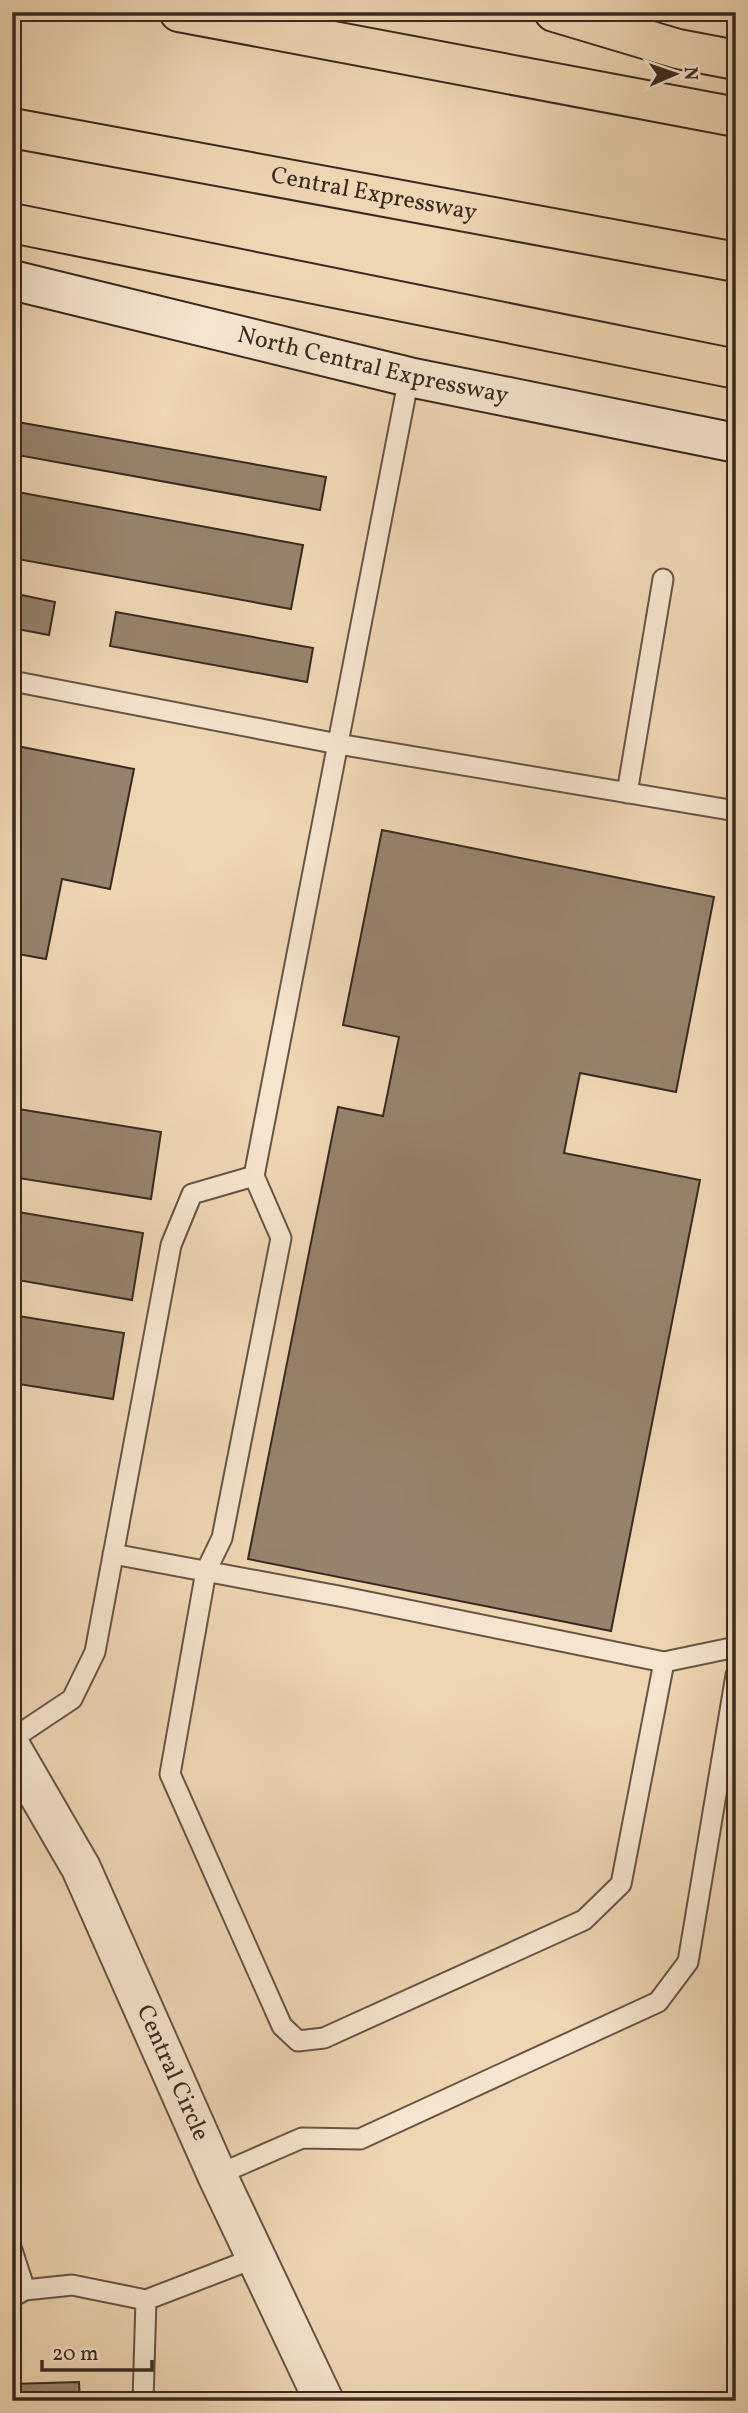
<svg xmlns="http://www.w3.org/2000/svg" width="748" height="2413" viewBox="0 0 748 2413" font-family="Vollkorn,serif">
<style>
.building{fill:#97836d;stroke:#382a22;stroke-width:2}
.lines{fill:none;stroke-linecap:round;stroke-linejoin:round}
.service-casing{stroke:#665546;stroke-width:23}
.tertiary-casing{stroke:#665546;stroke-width:42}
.secondary-casing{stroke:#382a22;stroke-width:42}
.motorway-casing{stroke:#382a22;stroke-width:42}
.service{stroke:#f5e4ce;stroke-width:19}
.tertiary{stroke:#f5e4ce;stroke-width:38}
.secondary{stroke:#f5e4ce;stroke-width:38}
.motorway{stroke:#efd6b3;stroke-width:38}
.labels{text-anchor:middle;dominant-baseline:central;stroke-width:5;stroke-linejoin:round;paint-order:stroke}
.street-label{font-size:24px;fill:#382a22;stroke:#f5e4ce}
</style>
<rect width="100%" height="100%" fill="#efd6b3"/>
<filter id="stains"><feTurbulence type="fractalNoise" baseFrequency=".00286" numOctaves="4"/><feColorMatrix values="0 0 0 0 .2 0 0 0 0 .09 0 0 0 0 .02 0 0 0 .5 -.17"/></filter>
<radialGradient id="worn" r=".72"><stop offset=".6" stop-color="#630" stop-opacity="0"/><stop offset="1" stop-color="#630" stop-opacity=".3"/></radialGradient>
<path class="building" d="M12,421L326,477L320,510L12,454Z
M12,491L303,545L291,609L12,558Z
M12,593L55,602L49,635L12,628Z
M116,612L313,648L307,682L110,646Z
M12,745L134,769L110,889L62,879L46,959L12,953Z
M382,830L714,897L676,1092L580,1073L564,1153L700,1180L611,1631L248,1559L338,1107L383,1116L399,1037L343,1025Z
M12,1108L161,1132L151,1199L12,1177Z
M12,1211L143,1233L132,1300L12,1279Z
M12,1315L124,1333L113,1399L12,1383Z
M79,2382L80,2401H12V2384Z"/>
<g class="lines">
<g class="service-casing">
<path id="service" d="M409,377L254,1176L281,1238L222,1538L206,1571L170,1774L282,2026L298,2041L324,2038L584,1920L621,1884L664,1662
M12,681L338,744L736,811
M627,793L663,579
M113,1554L344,1597L664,1662L736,1647
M12,1739L72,1699L95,1652L171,1245L192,1194L254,1176
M217,2175L302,2138L360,2139L658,2002L688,1962L736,1675
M12,2250L25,2290
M12,2297L25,2290L72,2285L146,2300L255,2258
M143,2401L146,2300"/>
</g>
<g class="tertiary-casing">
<g id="tertiary">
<path id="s1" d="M12,1749L81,1868L217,2175L324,2401"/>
</g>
</g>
<g class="secondary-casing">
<g id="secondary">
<path id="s2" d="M12,280L409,377L736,443"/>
</g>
</g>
<g class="motorway-casing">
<g id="motorway">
<path d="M179,12L736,117"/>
<path d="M554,12L678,49L736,60"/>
<path id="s3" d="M12,128L736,262"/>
<path d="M12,223L736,369"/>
</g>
</g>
<use href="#service" class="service"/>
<use href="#tertiary" class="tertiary"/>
<use href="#secondary" class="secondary"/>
<use href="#motorway" class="motorway"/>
</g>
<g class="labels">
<g class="street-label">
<text stroke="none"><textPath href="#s3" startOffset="368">Central Expressway</textPath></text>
<text stroke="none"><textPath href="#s2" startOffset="371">North Central Expressway</textPath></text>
<text stroke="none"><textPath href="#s1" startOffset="362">Central Circle</textPath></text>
</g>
</g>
<rect width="748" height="2413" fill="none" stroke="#efd6b3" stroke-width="42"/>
<rect x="14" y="14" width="720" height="2385" fill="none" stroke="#382a22" stroke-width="3.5"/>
<rect x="21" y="21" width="706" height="2371" fill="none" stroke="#382a22" stroke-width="2"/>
<g transform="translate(675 74) rotate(88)" stroke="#f5e4ce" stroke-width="5" paint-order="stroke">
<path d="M0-5L12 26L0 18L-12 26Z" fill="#382a22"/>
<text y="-10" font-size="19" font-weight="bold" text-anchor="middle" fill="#382a22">N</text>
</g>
<path d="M42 2360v10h110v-10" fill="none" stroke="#382a22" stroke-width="3.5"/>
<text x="52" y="2360" font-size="21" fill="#382a22" stroke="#f5e4ce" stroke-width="5" paint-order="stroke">20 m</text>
<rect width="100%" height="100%" filter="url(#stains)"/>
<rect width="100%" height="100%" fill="url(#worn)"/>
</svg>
